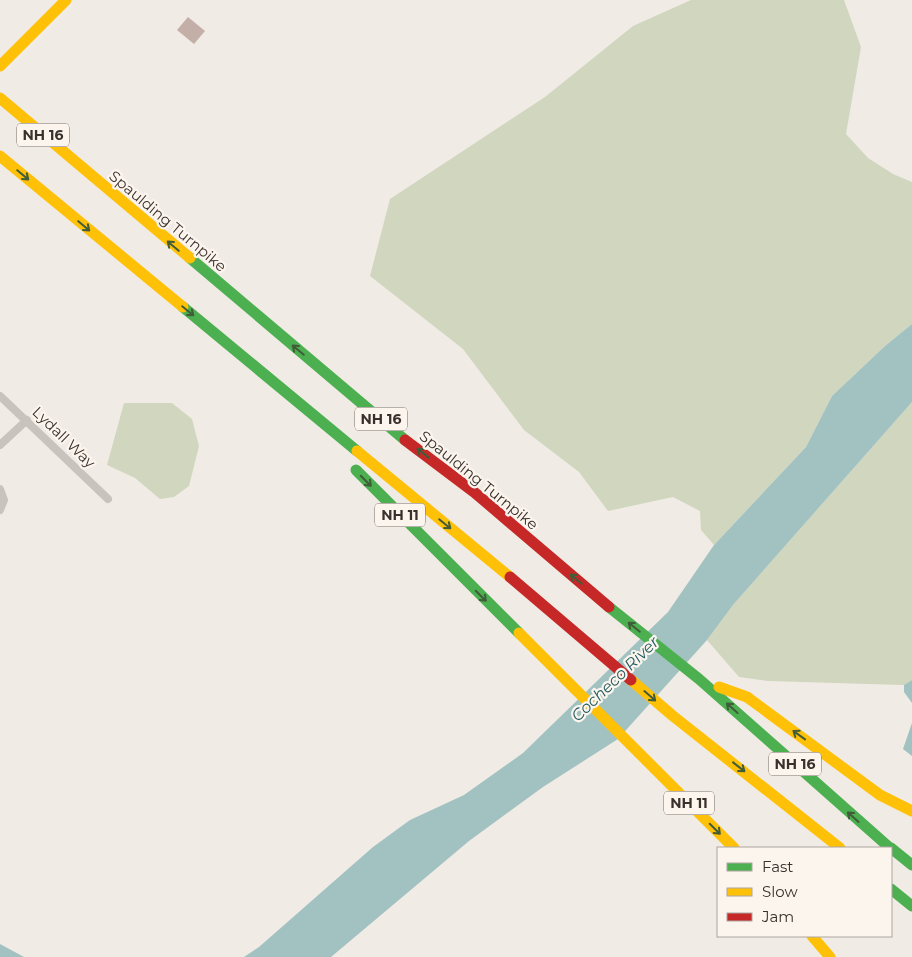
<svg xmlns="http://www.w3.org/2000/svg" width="912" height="957" viewBox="0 0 912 957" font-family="Montserrat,sans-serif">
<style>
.green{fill:#d1d6bf}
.water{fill:#a1c2c1}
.building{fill:#c3afa7}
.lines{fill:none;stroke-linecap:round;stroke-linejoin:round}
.lane{stroke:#c9c3be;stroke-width:8}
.fast{stroke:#4caf50;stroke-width:11}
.slow{stroke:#ffc107;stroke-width:11}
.jam{stroke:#c62828;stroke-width:11}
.oneway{stroke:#415c38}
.labels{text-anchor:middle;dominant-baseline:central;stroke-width:4.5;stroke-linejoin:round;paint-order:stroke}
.shield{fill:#fbf5ee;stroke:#756b66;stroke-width:1}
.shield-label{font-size:14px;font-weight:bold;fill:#3b302b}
.street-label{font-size:15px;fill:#3b302b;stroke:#fbf5ee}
.water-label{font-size:16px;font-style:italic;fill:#1f5a5e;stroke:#fbf5ee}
</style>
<rect width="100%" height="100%" fill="#f0ebe5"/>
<path class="green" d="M691,0H844L861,47L846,134L868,158L893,174L912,182V324L885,346L832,396L806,447L714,545L701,530L700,511L673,497L608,511L579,472L524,430L463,349L370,276L390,199L545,97L633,26Z
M912,402V680L904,685L768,681L739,677L707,640L733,605Z
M124,403H172L192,419L199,446L189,486L174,497L160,499L135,478L107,465Z"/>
<path class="water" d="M912,324V402L733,605L707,640L618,739L543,787L469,841L331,957H244L259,947L373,847L410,820L464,795L523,753L668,612L714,545L806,447L832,396L885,346Z
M912,680V703L904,692V685Z
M912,723V756L903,749Z
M0,944L24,957H0Z"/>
<path class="building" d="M188,17L205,31L194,44L177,30Z"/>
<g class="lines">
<path class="lane" d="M0,396L108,499
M0,445L27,420
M0,489L4,500L0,510"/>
<path class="fast" d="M190,258L405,440
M183,307L357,451
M356,470L519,633
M609,607L699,679L890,848
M891,848L912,865
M891,889L912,906"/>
<path class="slow" d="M0,66L66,0
M0,98L190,258
M0,156L183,307
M357,451L510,577
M519,633L734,848
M631,680L673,716L840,848
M719,687L747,697L880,795L912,811
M812,936L830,957"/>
<path class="jam" d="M405,440L474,492L609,607
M510,577L631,680"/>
</g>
<defs><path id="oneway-shaft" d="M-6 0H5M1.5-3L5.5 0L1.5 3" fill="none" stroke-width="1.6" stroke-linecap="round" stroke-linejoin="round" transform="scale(1.25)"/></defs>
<g class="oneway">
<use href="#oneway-shaft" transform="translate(23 175) rotate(40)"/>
<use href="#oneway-shaft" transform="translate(84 226) rotate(40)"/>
<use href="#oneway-shaft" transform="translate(173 246) rotate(-140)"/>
<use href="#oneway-shaft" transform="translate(188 311) rotate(39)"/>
<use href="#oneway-shaft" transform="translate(298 350) rotate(-140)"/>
<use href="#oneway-shaft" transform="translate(423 453) rotate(-142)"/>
<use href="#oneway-shaft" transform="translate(366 481) rotate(45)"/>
<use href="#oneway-shaft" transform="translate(445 524) rotate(39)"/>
<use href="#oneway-shaft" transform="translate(576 579) rotate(-140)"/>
<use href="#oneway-shaft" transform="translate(481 596) rotate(45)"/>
<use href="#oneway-shaft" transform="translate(634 627) rotate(-141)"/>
<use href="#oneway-shaft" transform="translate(650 696) rotate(41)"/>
<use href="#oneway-shaft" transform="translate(732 708) rotate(-138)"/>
<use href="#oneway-shaft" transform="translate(799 735) rotate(-144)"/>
<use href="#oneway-shaft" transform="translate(739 767) rotate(38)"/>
<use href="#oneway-shaft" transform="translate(853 817) rotate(-138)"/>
<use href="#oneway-shaft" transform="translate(715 829) rotate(45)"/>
</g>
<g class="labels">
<g class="shield">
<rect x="17" y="123.5" width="52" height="23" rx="4"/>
<rect x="355" y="407.5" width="52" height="23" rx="4"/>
<rect x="375" y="503.5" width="50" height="23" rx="4"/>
<rect x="769" y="752.5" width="52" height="23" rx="4"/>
<rect x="664" y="791.5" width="50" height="23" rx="4"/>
</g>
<g class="shield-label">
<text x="43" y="135">NH 16</text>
<text x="381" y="419">NH 16</text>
<text x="400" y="515">NH 11</text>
<text x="795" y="764">NH 16</text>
<text x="689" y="803">NH 11</text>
</g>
<g class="street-label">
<text transform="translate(168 221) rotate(40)">Spaulding Turnpike</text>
<text transform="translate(64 437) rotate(44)">Lydall Way</text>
<text transform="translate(479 480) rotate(39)">Spaulding Turnpike</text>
</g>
<g class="water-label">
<text transform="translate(615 679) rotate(-44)">Cocheco River</text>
</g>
</g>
<rect x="717" y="847" width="175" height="90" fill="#fbf5ee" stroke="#aea6a0"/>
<rect x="727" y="863" width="25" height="8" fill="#4caf50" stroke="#aea6a0"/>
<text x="762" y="872" font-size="15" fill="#3b302b">Fast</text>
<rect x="727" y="888" width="25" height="8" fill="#ffc107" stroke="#aea6a0"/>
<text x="762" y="897" font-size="15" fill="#3b302b">Slow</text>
<rect x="727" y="913" width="25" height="8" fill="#c62828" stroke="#aea6a0"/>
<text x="762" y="922" font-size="15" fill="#3b302b">Jam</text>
</svg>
